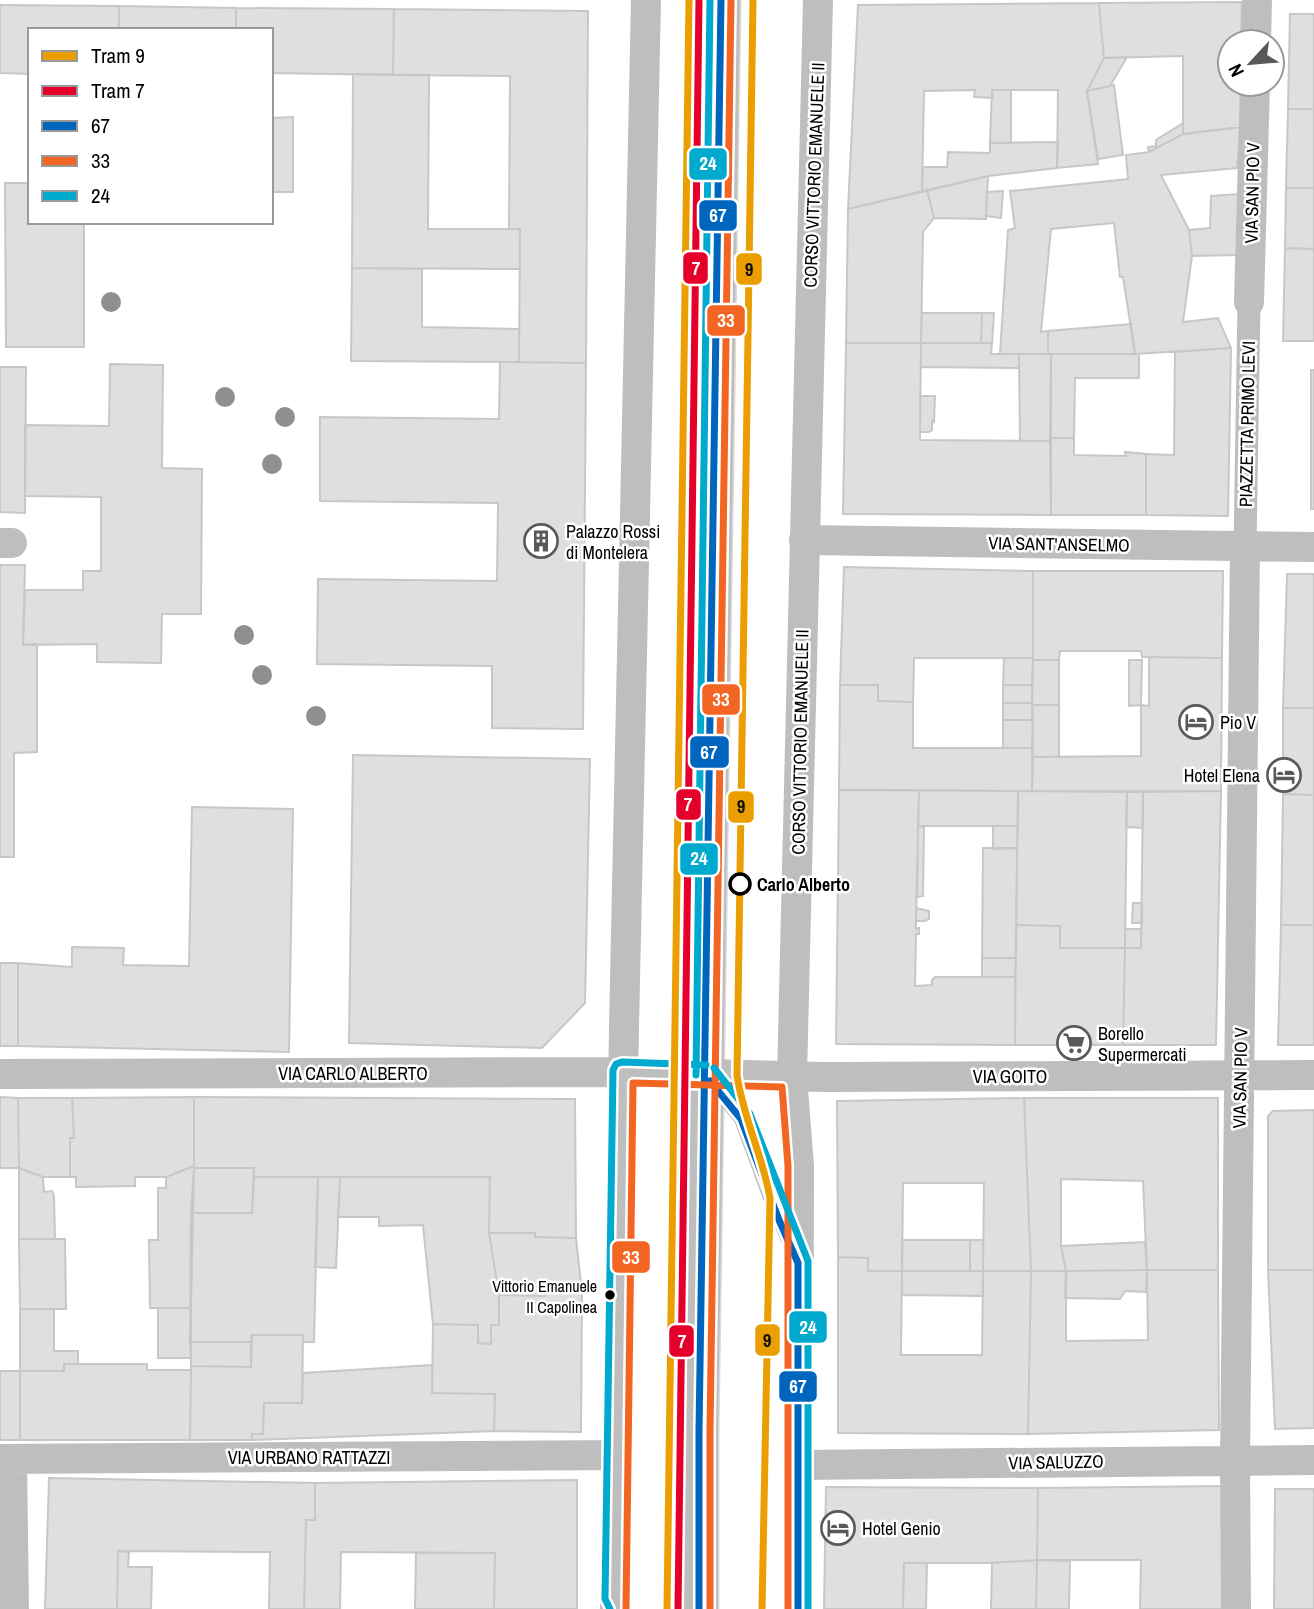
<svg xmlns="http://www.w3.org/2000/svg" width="1314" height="1609" viewBox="0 0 1314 1609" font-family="'Archivo Narrow',sans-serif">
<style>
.building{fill:#dfdfdf;stroke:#c7c7c7;stroke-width:2}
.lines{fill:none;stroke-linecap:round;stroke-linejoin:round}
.primary-casing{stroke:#dbdbdb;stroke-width:41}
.service{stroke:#bebebe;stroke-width:14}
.pedestrian{stroke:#bebebe;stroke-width:23}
.minor{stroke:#bebebe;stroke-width:30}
.primary{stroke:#bebebe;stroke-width:38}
.bus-1-casing{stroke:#fff;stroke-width:12}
.bus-2-casing{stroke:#fff;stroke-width:12}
.bus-3-casing{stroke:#fff;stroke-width:12}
.bus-1{stroke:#0065bd;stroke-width:7}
.bus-2{stroke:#f26522;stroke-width:7}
.bus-3{stroke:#00a9ce;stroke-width:7}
.tram-1-casing{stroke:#fff;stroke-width:12}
.tram-2-casing{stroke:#fff;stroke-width:12}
.tram-1{stroke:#eb9e00;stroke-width:7}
.tram-2{stroke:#e4002b;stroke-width:7}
.tree{fill:#8f8f8f}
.stop-dot{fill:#fff;stroke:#000;stroke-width:3.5}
.bus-dot{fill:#000;stroke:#fff;stroke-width:2.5}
.labels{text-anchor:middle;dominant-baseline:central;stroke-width:5;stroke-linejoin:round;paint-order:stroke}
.bus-label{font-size:16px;fill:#000;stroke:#fff;text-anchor:end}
.street-label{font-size:18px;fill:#000;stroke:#fff}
.poi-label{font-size:18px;fill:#000;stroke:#fff;text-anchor:start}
.stop-label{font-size:18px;font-weight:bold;fill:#000;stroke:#fff;text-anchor:start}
.line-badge{stroke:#fff;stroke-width:2.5}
.badge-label{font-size:19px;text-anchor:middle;font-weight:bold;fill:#fff}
.pale-badge-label{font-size:19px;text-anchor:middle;font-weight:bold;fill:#111}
</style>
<rect width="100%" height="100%" fill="#fff"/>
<path class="building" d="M1242,2L1241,42H1230V84H1241V127L1183,134V56L1104,58L1099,3Z
M1099,3L1104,58L1087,91L1098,164L1057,168L1058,90H992L993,98L974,97L975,90L924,91L922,192L848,209L858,5Z
M0,5L119,6V30H30V74L0,73Z
M119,6L236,8V30H119Z
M236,8L394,9L393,75L271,73V30H236Z
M394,9L588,11L586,363L519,362L520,229H509L510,76L393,75Z
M1290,14H1314V109H1288Z
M1127,57L1110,86L1087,91L1104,58Z
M353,74L429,75L428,229H520V269L352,268Z
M1114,85L1123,155L1098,159L1087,91Z
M992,90H1011V143H990Z
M1288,109H1314V188H1286Z
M293,117V192H271V118Z
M1183,123V134L1149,152L1148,147L1156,146V140Z
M1241,127L1237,168L1161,175L1189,230L1192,256L1183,322L1218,318L1231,348L1135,354L1123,277H1120L1114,223L1051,229L1041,332L1048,331V354H1000L1008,230L1015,228L1010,191L1128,179L1126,155L1149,152L1183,134Z
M1058,142L1057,168L988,176L922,192L923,167H947L948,152L990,153V143Z
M988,176L986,219L934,218L927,190Z
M5,183H30V222H84V347H6Z
M1286,188H1314V249L1285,248Z
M927,190L934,218L923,232L921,343H846L848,209Z
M1003,191L1001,218L986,216L987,192Z
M1239,194L1237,255L1192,256L1189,230L1210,228L1211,196Z
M1285,248L1314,249V341H1283Z
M352,268L422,269V327L519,329V362L351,361Z
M922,313H982L981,343H921Z
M982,313H994L992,343H981Z
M1131,324L1135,354H1048V331Z
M846,343H921L920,440L1050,441L1051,515L843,514Z
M921,343H992L991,354H1019V368L921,367Z
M1231,348L1228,516L1146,515V454L1174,455L1175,352Z
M1019,354H1051L1050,441H1020Z
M1051,354H1139V378H1075L1074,438H1051Z
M500,362L586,363L583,729L492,728V666L317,664L318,579L497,581L498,503L320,501V417L499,419Z
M110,364L163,365L162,468L202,469L201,614H162L161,663L97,662V644L23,645L25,590H83V571H101V497L25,496V425L109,426Z
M0,367H26L25,513L0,512Z
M1311,370H1314V509H1311Z
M920,396H935L934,422L932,421V430L929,432H920Z
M1051,438H1074V455L1126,456L1125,452L1146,454V515H1051Z
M0,565H25L23,645L37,644V752L14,753V857H0Z
M844,567L1033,571V658H914L913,702L878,701V685H840Z
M1033,571H1223L1222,658L1142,657L1141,651H1060L1059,660H1033Z
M1287,574H1314V708H1283Z
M1149,657L1222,658L1221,791H1032L1033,757L1141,756V705L1149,706Z
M1004,658H1033L1032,685H1003Z
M1033,660H1059V705H1032Z
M1129,660H1142L1141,705L1129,706Z
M840,685H878V701L913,702V748H1032V791L839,790Z
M1003,685H1032V703H1003Z
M1003,703H1032L1033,720H1003Z
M1032,705H1059V757H1033Z
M1283,708H1314V795L1283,794Z
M1003,720H1033L1032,748H1003Z
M353,755L590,759L585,1003L542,1048L349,1043Z
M839,790H919L916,921V929L919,928V934H916L915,986L932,985V980L935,977H1015V1045L836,1044Z
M919,790L1018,791V826H918Z
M1018,791L1127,792L1125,948H1060V926L1016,925Z
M1221,791L1216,1045H1123L1125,948H1141L1143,792Z
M1127,792H1143V828L1126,827Z
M1283,794L1314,795V925H1281Z
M192,807L293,809L289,1052L18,1046V963L72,967V947L124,948L123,965L189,966Z
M918,826L924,827L923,896L917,897Z
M993,826H1018L1017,848L993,849Z
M983,848H1017L1016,958H982Z
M1133,903H1142V923H1132Z
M916,908L929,911V919L925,921H916Z
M1016,925L1060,926V948H1125L1123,1045H1015Z
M1281,925H1314V1045H1278Z
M1125,929H1141V948H1125Z
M982,958H1016L1015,977H982Z
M0,963H18V1046H0Z
M0,1097L18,1098L19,1168H0Z
M194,1097V1166L166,1177H135V1186L76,1187V1177H70V1138H74L72,1098Z
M194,1097L575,1099L576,1238L535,1237V1233H489L490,1177H254V1168H194Z
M18,1098H72L74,1138H70V1177H43L19,1168Z
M1024,1098H1218V1270H1147L1143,1181L1061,1179V1246L1066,1271H1031Z
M1024,1098L1031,1271H983L984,1183H903L902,1271H868V1258L838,1257L837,1101Z
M1314,1110V1270H1268V1116L1273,1111Z
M194,1166L191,1308H150L149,1240H158V1188H166V1177Z
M19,1168L43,1177L44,1192L52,1191L54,1196L55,1239H19Z
M194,1168H254L252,1213H191Z
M254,1177H318L314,1342H303V1335H252L251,1342H190L191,1213H252Z
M318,1177H340L336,1268L315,1267Z
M340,1177H490L489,1233L499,1295V1325H491V1344L478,1343V1325L433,1324L423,1225L379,1226V1217H338Z
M489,1233H535V1237L576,1238L582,1293H545V1296L499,1295Z
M19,1239H65L66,1309H20Z
M902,1240H970V1271H902Z
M970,1240H983V1271H970Z
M1145,1242L1147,1270L1066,1271L1061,1246Z
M838,1257L868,1258V1271H902L901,1355H982L983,1271H1031L1028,1434L838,1433Z
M1147,1270H1218L1219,1430L1028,1434L1031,1271H1066V1341L1148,1340Z
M1147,1270L1146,1292L1125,1291L1120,1299L1065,1298L1066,1271Z
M1268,1270H1314V1428L1275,1429Z
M902,1271H983V1296L902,1295Z
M545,1293H582L581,1432L494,1431L495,1394L432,1393L433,1324L478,1325V1343L491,1344V1325H499V1295L545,1296Z
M158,1308H191V1358H158Z
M20,1309H54V1351H78V1364H64V1371H20Z
M252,1335H303L302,1403H264L263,1434H252V1440H190L191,1366L251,1367Z
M190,1342H251V1367L191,1366Z
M64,1364H147V1370H191L190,1440H20V1371H64Z
M432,1365V1393L495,1394L494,1431L252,1440V1434H263L264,1403H302L303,1373Z
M0,1371H20V1440H0Z
M49,1478L315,1483V1520H306L304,1609H269L270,1552L118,1551L117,1609H45Z
M577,1480V1609H494L495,1553L341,1552L340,1609H304L306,1520H315V1483Z
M1225,1486L1224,1609H1140L1141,1560H1037L1038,1488Z
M826,1487L1038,1488L1037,1560L992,1563H904L903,1609H824Z
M1275,1489H1314V1609H1274Z
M118,1551L129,1552L128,1567H152L151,1609H117Z
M416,1553H495L494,1609H415Z
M1037,1560L1070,1561L1069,1609H1036Z
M1037,1560L1036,1609H991L992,1563Z
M904,1563H927L926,1609H903Z"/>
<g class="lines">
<g class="primary-casing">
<path id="primary" d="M699,1609V1431L721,0"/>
</g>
<path class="service" d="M712,1083L741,1119L770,1198L792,1249"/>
<path class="pedestrian" d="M1245,547L1249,302"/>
<path class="minor" d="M1256,42L1257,0
M1249,302L1255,84
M804,540L1314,547
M0,543H12
M0,1074L623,1072L826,1077L1314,1075
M0,1459L618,1455
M12,1459L14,1609
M799,1465L1314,1460
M615,1609L624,1027L646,0
M798,1609L799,1166L792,1077L818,0
M1236,1609L1235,1460L1245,547"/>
<use href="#primary" class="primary"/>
<g class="bus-1-casing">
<path id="bus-1" d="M710,1081L741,1119L779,1220L798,1263V1609
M699,1609V1431L721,0"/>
</g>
<g class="bus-2-casing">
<path id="bus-2" d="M626,1609L633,1083L782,1087L788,1166V1609
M710,1609V1431L731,0"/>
</g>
<g class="bus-3-casing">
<path id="bus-3" d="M714,1068L750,1114L808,1261V1609
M696,1075L710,0
M610,1609L605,1599L613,1070L616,1064L622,1062L706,1065"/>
</g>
<use href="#bus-1" class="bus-1"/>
<use href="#bus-2" class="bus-2"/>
<use href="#bus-3" class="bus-3"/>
<g class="tram-1-casing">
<path id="tram-1" d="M753,0L737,1075C743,1118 763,1156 770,1198L762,1609
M667,1609L689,0"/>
</g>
<g class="tram-2-casing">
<path id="tram-2" d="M678,1609L699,0"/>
</g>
<use href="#tram-1" class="tram-1"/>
<use href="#tram-2" class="tram-2"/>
</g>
<g class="tree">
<circle cx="111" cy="302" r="10"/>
<circle cx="225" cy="397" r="10"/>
<circle cx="285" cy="417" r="10"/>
<circle cx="272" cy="464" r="10"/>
<circle cx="244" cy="635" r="10"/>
<circle cx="262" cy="675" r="10"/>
<circle cx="316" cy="716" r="10"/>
</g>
<defs>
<g id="building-ring" transform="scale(1.75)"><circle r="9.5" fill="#fff" stroke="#595959" stroke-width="1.5"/><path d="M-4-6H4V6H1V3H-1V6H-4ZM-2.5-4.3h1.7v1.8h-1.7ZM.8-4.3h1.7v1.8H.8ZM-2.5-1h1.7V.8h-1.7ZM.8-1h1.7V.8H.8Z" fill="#595959"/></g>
<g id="hotel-ring" transform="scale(1.75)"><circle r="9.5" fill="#fff" stroke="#595959" stroke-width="1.5"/><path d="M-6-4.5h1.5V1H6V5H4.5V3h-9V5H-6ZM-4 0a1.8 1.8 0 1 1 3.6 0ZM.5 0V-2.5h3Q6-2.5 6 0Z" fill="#595959"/></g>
<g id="supermarket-ring" transform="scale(1.75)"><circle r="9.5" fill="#fff" stroke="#595959" stroke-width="1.5"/><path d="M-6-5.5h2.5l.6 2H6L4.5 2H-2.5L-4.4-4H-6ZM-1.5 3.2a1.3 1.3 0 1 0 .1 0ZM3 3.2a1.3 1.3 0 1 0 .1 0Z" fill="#595959"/></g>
</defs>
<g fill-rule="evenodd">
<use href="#building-ring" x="541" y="541"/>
<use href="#hotel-ring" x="1196" y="722"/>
<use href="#hotel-ring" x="1284" y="775"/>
<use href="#supermarket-ring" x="1074" y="1043"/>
<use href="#hotel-ring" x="838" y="1528"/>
</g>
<circle class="stop-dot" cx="740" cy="884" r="10"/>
<circle class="bus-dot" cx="610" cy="1295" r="6"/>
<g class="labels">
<g class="bus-label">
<text x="597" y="1286">Vittorio Emanuele<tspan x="597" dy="21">II Capolinea</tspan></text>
</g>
<g class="street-label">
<text transform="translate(814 175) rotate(-88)">CORSO VITTORIO EMANUELE II</text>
<text transform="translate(1252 193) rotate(-89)">VIA SAN PIO V</text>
<text transform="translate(1247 424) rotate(-89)">PIAZZETTA PRIMO LEVI</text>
<text transform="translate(1059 544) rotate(1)">VIA SANT'ANSELMO</text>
<text transform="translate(800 742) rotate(-89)">CORSO VITTORIO EMANUELE II</text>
<text x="353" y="1073">VIA CARLO ALBERTO</text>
<text x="1010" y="1076">VIA GOITO</text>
<text transform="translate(1240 1078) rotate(-89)">VIA SAN PIO V</text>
<text x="309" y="1457">VIA URBANO RATTAZZI</text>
<text transform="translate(1056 1462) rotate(-1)">VIA SALUZZO</text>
</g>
<g class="poi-label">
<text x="566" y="531">Palazzo Rossi<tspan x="566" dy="21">di Montelera</tspan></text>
<text x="1220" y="722">Pio V</text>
<text x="1260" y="775" text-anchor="end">Hotel Elena</text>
<text x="1098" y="1033">Borello<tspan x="1098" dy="21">Supermercati</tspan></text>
<text x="862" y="1528">Hotel Genio</text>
</g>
<g class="stop-label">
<text x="757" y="884">Carlo Alberto</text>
</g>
</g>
<g class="line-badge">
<rect x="688" y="147" width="40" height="34" rx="7" fill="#00a9ce"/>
<rect x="698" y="199" width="40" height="33" rx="7" fill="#0065bd"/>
<rect x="682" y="251" width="27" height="34" rx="7" fill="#e4002b"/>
<rect x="735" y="252" width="28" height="34" rx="7" fill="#eb9e00"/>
<rect x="706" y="304" width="40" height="33" rx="7" fill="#f26522"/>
<rect x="701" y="683" width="40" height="33" rx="7" fill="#f26522"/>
<rect x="689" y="735" width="41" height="34" rx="7" fill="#0065bd"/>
<rect x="675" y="788" width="27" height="33" rx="7" fill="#e4002b"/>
<rect x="727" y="790" width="28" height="34" rx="7" fill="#eb9e00"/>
<rect x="679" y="842" width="40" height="34" rx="7" fill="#00a9ce"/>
<rect x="611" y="1240" width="40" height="34" rx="7" fill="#f26522"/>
<rect x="788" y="1310" width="40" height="34" rx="7" fill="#00a9ce"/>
<rect x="754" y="1323" width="27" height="34" rx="7" fill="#eb9e00"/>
<rect x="668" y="1324" width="27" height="34" rx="7" fill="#e4002b"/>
<rect x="778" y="1370" width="40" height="33" rx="7" fill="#0065bd"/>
</g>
<g class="badge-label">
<text x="708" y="170">24</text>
<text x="718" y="222">67</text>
<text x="696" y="275">7</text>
<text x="726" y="327">33</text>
<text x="721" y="706">33</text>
<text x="709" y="759">67</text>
<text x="688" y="811">7</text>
<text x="699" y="865">24</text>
<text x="631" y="1264">33</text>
<text x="808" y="1334">24</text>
<text x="682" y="1348">7</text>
<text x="798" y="1393">67</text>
</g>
<g class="pale-badge-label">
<text x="749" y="276">9</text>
<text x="741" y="813">9</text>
<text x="767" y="1347">9</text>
</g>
<rect x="28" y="28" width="245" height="196" fill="#ffffff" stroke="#999999" stroke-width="2"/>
<rect x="42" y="51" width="35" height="10" fill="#eb9e00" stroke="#999999" stroke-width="2"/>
<text x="91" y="63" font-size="21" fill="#000000">Tram 9</text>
<rect x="42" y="86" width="35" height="10" fill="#e4002b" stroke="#999999" stroke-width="2"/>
<text x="91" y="98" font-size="21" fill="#000000">Tram 7</text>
<rect x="42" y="121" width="35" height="10" fill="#0065bd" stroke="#999999" stroke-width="2"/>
<text x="91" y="133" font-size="21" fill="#000000">67</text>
<rect x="42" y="156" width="35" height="10" fill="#f26522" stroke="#999999" stroke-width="2"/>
<text x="91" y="168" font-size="21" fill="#000000">33</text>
<rect x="42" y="191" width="35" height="10" fill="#00a9ce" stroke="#999999" stroke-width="2"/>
<text x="91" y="203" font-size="21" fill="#000000">24</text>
<g transform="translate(1251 63) rotate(244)"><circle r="33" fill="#ffffff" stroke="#999999" stroke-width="2"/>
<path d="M0-5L12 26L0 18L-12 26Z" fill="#595959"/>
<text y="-10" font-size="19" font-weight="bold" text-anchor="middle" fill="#000000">N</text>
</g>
</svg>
